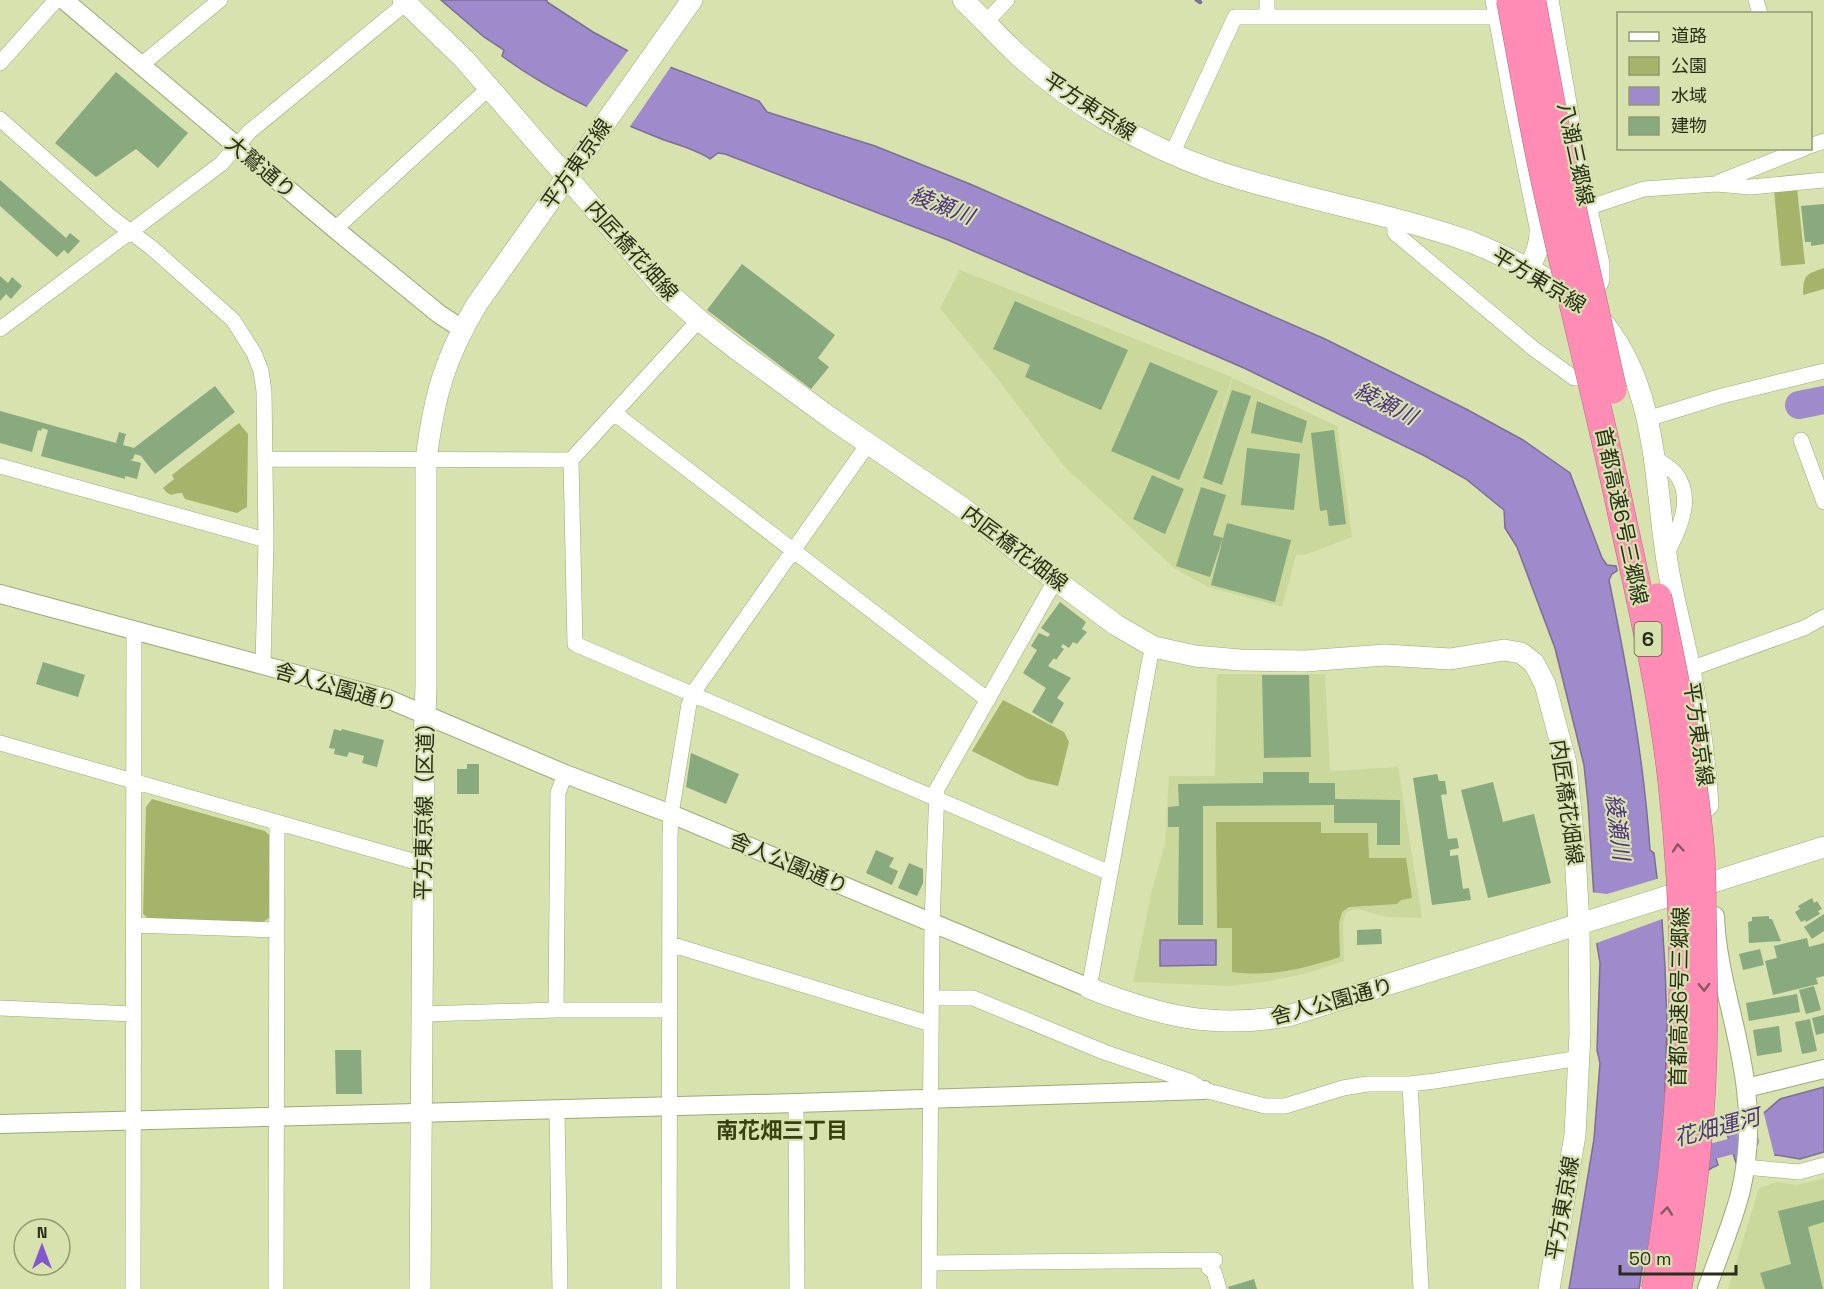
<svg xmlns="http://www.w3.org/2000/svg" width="1824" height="1289" viewBox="0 0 1824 1289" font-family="'Space Grotesk','Noto Sans JP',sans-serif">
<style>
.built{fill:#cbd89c}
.green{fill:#a5b36b}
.water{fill:#9f8acc;stroke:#7c6e96;stroke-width:1.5}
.pier{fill:#d7e2ae}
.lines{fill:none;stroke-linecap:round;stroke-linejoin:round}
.stream{stroke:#7c6e96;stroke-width:4.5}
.canal{stroke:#9f8acc;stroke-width:16}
.river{stroke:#9f8acc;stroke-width:28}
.building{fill:#89a97e}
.minor-casing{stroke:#9ea977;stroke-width:16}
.tertiary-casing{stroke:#9ea977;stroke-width:20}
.secondary-casing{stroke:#9ea977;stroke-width:22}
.minor{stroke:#fff;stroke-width:15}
.tertiary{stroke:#fff;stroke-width:18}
.secondary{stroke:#fff;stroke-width:21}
.motorway-bridge-casing{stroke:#b36b7e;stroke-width:28;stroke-linecap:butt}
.motorway-bridge{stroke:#fe8cb5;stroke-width:27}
.oneway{stroke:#89585f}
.labels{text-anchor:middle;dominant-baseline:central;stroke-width:4.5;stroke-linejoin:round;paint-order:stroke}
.shield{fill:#d7e2ae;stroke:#5d6346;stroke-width:1.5}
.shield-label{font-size:20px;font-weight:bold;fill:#292d19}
.street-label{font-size:21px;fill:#292d19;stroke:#d7e2ae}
.water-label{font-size:22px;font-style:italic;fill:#4e307e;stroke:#d7e2ae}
.neighbourhood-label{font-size:22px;font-weight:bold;fill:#394010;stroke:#d7e2ae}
</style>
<rect width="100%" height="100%" fill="#d7e2ae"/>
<path class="built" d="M960,270L1232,377L1182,540L1233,378L1337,426L1352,537L1305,555H1296L1282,607L1208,587L1174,568L1063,465L997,378L940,308Z
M1217,674H1325L1330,771L1398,767L1422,918L1387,917L1358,909L1351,910L1346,913L1343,923L1344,961L1304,974L1264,982L1229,986L1133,982L1152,890L1165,844L1169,776H1215Z
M1824,1178V1289H1728L1759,1188L1777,1182L1797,1185Z"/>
<path class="green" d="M1797,188L1805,264L1781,266L1774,190Z
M1824,268V289L1803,295C1804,275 1804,275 1824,268Z
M239,423L248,434L247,507L237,513L185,499L182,493C171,493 172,499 163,488L174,479L172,475Z
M1003,700L1064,732L1069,742L1058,786L1028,779L972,751Z
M152,799L265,831L269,835V918L263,922L149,919L143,914L146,807Z
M1216,822H1321V833H1368L1369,858H1406L1412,898L1401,900L1397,904L1349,907L1342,912L1339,923L1340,957C1303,969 1271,977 1232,972V928H1217Z"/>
<path class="water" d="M441,0H547V2L593,32L628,51L759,101L767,112L875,146L970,184L1325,339L1466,409L1523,440L1570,473L1602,558L1607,565L1616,566L1617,571L1612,574L1609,580C1627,669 1644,759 1650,850L1654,853L1662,920L1665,967L1667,1024L1665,1091L1668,1102L1710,1138L1718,1165C1693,1174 1652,1236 1644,1261C1641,1270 1641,1280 1639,1289H1569L1594,1139L1600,1063L1597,1050L1600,963L1597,945L1588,803L1584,765L1555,648L1517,547L1505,528L1504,510L1466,479L1425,456L1244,368L948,240L725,154L718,153L710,159C695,148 672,144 654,136C601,115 548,90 502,56L504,50L484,37Z
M1160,940H1216V965L1160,966Z
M1824,1087V1152L1800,1159L1776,1155L1736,1163L1726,1131L1765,1112L1780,1099Z"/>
<path class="pier" d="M630,48L672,65L629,128L585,109Z
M1660,878L1665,918L1594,944L1590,892L1607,894Z
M1763,1110L1775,1158L1737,1163L1738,1123Z"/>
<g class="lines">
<path class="stream" d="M1197,0L1200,2"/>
<path class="canal" d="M1692,1157L1751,1141"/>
<path class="river" d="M1799,405L1824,400"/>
</g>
<path class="building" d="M116,72L188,133L158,168L136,149L96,177L55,143Z
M0,180L66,238L70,233L80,241L68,254L64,250L57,257L0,206Z
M1824,204V244L1811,246V242H1805L1801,206Z
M742,264L835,335L818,358L829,367L811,389L707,310Z
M0,276L8,283L12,277L22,286L11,299L6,294L0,301Z
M1015,301L1128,350L1101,410L1025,377L1030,365L993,349Z
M1150,362L1218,391L1179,480L1111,451Z
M215,386L235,412L155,474L141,456L135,454L133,459L130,460L141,463L137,479L125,476V479L41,456L48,430L42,428L41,431L38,430L32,452L0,443V411L116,443L119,432L126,434L123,445L134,448Z
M1232,390L1251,396L1222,485L1203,478Z
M1257,401L1307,421L1302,443L1251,433Z
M1334,430L1346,524L1329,526L1327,510L1320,511L1311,433Z
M1247,448L1300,454L1294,510L1241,505Z
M1152,475L1184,489L1165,534L1133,519Z
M1201,487L1226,495L1213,535L1223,538L1210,577L1176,566Z
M1227,523L1291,540L1275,602L1211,585Z
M1060,602L1086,622L1082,629L1087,632L1077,644L1073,642L1069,648L1063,644L1061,647L1064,649L1056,660L1054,658L1048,666L1071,678L1057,698L1064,703L1052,724L1032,712L1046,688L1023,673L1037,650L1031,646L1039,633L1048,637L1050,634L1041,628Z
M43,662L85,675L78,697L36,684Z
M1262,675H1309L1311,757L1264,758Z
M334,729L341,731L342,729L384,740L377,767L362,763L364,756L349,752L347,757L334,754L335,749L329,748Z
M691,753L739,774L726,804L686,787Z
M467,764H479V794H457V769H467Z
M1263,772H1309V783H1335V799L1400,800V845H1377V823H1334V805L1203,806V925H1178L1179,827H1168V807L1179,806L1178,784L1263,783Z
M1437,774L1439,781H1445L1447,794L1441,795L1448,839L1457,838L1459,848L1450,850V856L1458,855L1463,889L1469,888L1471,900L1432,905L1413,778Z
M1493,782L1503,822L1534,814L1551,883L1488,898L1461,790Z
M876,850L894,858L889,867L898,871L892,885L866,873Z
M909,863L923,869V883L917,896L898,888Z
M1812,898L1814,903L1817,901L1822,909L1818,911L1820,914L1806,922L1805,920L1801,922L1795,912L1800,909L1798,906Z
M1824,914V931L1812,939L1804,927Z
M1769,916V919H1772L1781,941L1749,943L1748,922L1752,921V917Z
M1381,929L1382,944L1357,945V930Z
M1807,938L1809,947L1824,943V976L1816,978L1818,984L1773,995L1765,961L1777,958L1774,946Z
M1760,949L1764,965L1743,970L1739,954Z
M1814,986L1821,1010L1806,1014L1799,990Z
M1797,994L1800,1012L1749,1021L1746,1003Z
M1824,1015V1033L1816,1035L1812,1018Z
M1810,1019L1817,1051L1802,1054L1795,1022Z
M1779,1026L1782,1052L1757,1056L1753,1030Z
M335,1050H361L362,1094H336Z
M1824,1200V1222L1808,1227L1823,1289H1765L1760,1273L1791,1264L1778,1211Z
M1254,1279L1257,1289H1229L1228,1287Z"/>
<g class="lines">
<g class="minor-casing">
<path id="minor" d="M1267,0V17
M1756,0L1760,14
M986,22L1007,0
M0,63L56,0
M141,65L220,0
M0,119L112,218L152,248L233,320L254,353L261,371L264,391L266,540L263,666
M1810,146L1824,141
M1172,154L1235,17H1499
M1719,182L1805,148
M1587,208L1644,189L1716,184L1751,187L1824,180
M1394,219L1395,233L1534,349L1574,378L1596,374
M335,229L488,89
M699,320L571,460L575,644L1110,873
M0,329L221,164L249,132L406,3
M614,413L988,700
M1647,419L1722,396L1824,371
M1801,440L1824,502
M1653,456C1660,462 1670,467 1676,474C1695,499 1678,532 1666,555
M265,459L571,460
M0,466L266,540
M1690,669L1804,628L1824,617
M0,743L423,864
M134,925L276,930
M670,944L931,1024
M1089,988L1150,658L1154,647
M931,998H973L1104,1052L1189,1081L1204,1090L1265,1106H1285L1343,1088L1367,1084H1410L1435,1081L1580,1058
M0,1008L133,1014
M556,1010L558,793L565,774
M422,1014L556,1010H670
M1410,1084L1421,1289
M796,1103L797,1289
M557,1110L560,1289
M1745,1167L1799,1172L1824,1165
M929,1263L1215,1260
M1209,1268L1214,1272L1219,1289
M133,1289L134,631
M276,1289L277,823
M669,1289L670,837L671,814L689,704L693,693L868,444
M929,1289L932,923L937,789L1056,579"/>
</g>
<g class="tertiary-casing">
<path id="tertiary" d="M64,0L335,229L439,314L462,329
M0,594L388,699L565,774L671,814L1089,988
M1746,1088L1824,1069
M0,1124L796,1103L1204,1090
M1707,1289C1718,1256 1733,1223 1741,1190C1748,1159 1750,1122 1746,1090C1740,1031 1717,975 1715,916"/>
</g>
<g class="secondary-casing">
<path id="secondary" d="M403,0L464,59L666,291L699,320L735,348L832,419L963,508L1026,558L1116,625L1154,647L1195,656L1240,660L1305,661L1385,655L1450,659L1504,650L1521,653L1534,663L1545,684L1566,763L1575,852L1579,925L1580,1033L1575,1135L1549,1289
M963,0C981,17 997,35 1015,52C1069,103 1142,145 1213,170C1297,199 1387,212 1471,242C1512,259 1577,290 1605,325C1660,394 1654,490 1669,573C1675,606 1684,638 1690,670C1699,715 1705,760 1708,805
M1496,0L1515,104L1540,227C1541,243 1536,254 1529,269
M1548,0L1576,160L1599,264V280L1592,292
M1089,988C1160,1016 1211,1029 1288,1016L1824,847
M420,1289L424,746L426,685V460C434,397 444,359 477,304L692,0"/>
</g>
<use href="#minor" class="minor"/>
<use href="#tertiary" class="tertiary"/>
<use href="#secondary" class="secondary"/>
<g class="motorway-bridge-casing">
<path id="motorway-bridge" d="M1510,0C1521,56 1530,112 1542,168C1566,281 1596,394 1620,507C1640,599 1662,692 1672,785C1691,952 1684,1123 1655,1289
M1532,0L1562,160L1613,390
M1658,597C1676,682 1694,767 1701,853C1703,880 1702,908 1703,935C1704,996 1705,1057 1700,1117C1696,1175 1687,1232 1678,1289"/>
</g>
<use href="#motorway-bridge" class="motorway-bridge"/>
</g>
<defs><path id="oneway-chevron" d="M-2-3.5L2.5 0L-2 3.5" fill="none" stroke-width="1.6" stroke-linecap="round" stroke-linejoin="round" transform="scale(1.5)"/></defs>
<g class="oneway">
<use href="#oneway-chevron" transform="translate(1678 848) rotate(-95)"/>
<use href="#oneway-chevron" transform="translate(1704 987) rotate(89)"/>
<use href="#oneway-chevron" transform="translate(1667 1211) rotate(-84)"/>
</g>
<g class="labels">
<rect class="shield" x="1634.5" y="622" width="27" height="34" rx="4.5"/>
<g class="shield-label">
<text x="1648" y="639">6</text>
</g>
<g class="street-label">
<text transform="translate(1090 106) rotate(33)">平方東京線</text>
<text transform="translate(1576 154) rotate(78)">八潮三郷線</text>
<text transform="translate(576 164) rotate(-55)">平方東京線</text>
<text transform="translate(261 167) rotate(40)">大鷲通り</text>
<text transform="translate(632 250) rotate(48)">内匠橋花畑線</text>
<text transform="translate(1539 280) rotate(31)">平方東京線</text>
<text transform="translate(1622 516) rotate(78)">首都高速6号三郷線</text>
<text transform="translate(1015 548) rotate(37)">内匠橋花畑線</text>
<text transform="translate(336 687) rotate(16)">舎人公園通り</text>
<text transform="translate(1699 734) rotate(82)">平方東京線</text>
<text transform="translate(1567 802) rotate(82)">内匠橋花畑線</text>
<text transform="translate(424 806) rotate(-89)">平方東京線（区道）</text>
<text transform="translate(789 863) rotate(23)">舎人公園通り</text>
<text transform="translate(1679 997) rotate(-89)">首都高速6号三郷線</text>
<text transform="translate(1332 1001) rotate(-15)">舎人公園通り</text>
<text transform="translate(1562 1208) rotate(-80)">平方東京線</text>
</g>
<g class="water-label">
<text transform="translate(942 205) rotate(21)">綾瀬川</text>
<text transform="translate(1386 403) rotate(27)">綾瀬川</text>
<text transform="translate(1618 827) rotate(83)">綾瀬川</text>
<text transform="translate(1717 1127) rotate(-15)">花畑運河</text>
</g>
<g class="neighbourhood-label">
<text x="782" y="1130">南花畑三丁目</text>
</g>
</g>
<rect x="1617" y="12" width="195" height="138" fill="#d7e2ae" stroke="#919a72" stroke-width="1.5"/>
<rect x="1629" y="32" width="30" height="9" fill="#ffffff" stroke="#919a72" stroke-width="1.5"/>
<text x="1671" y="42" font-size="18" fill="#292d19">道路</text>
<rect x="1629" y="57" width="30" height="18" fill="#a5b36b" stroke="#919a72" stroke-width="1.5"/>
<text x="1671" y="72" font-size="18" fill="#292d19">公園</text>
<rect x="1629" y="87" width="30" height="18" fill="#9f8acc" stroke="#919a72" stroke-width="1.5"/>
<text x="1671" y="102" font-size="18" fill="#292d19">水域</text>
<rect x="1629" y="117" width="30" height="18" fill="#89a97e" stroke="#919a72" stroke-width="1.5"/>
<text x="1671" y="132" font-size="18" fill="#292d19">建物</text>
<g transform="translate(42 1247)"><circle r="28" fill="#d7e2ae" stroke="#919a72" stroke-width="1.5"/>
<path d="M0-4.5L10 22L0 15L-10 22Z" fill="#8355ce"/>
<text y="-9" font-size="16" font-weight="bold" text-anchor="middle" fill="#292d19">N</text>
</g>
<path d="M1620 1265v9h116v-9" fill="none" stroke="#292d19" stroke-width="3"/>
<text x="1629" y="1265" font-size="18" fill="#292d19" stroke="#d7e2ae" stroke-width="4.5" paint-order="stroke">50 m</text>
</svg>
